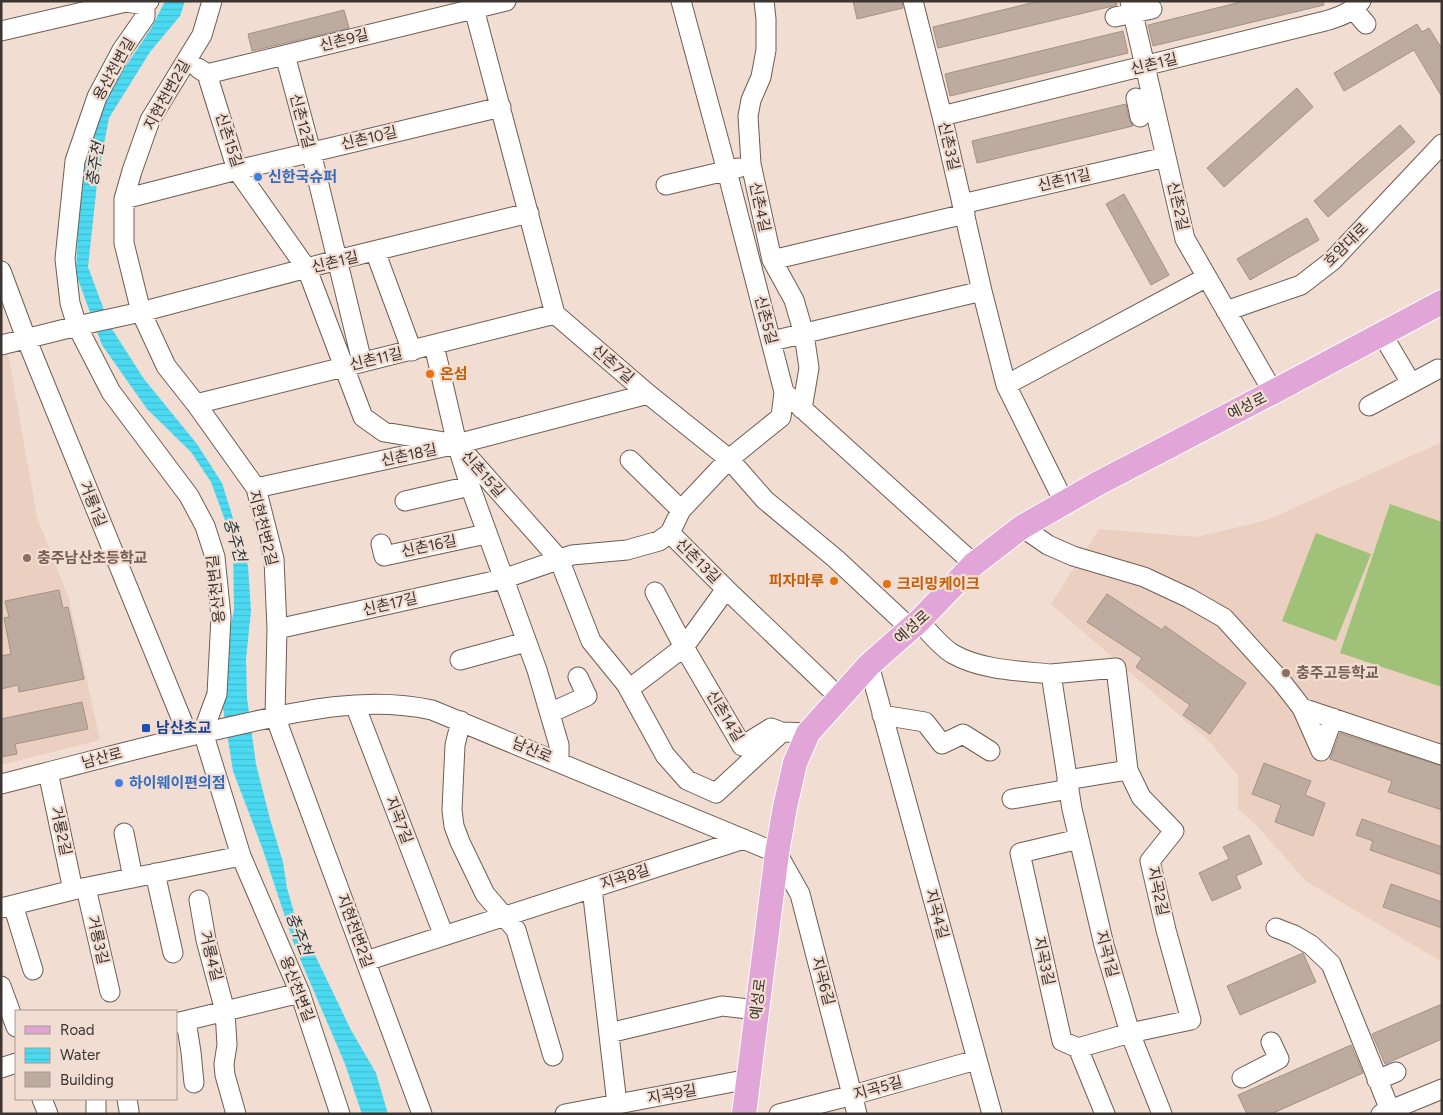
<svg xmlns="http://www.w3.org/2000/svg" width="1443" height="1115" viewBox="0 0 1443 1115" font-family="Figtree,'Noto Sans KR',sans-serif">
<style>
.built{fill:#ebd0c1}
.pitch{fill:#a0c178}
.water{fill:url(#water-rules)}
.building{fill:#beaba0;stroke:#a49186}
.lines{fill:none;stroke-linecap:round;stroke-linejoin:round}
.minor-casing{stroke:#6e5d53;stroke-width:21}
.major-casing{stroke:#fff;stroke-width:26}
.minor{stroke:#fff;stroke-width:19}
.major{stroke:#e1a6d7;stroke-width:24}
.shop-dot{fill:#3f7fe0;stroke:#f1ddd2;stroke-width:2}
.food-dot{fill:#e8710a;stroke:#f1ddd2;stroke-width:2}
.education-dot{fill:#8d6e63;stroke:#f1ddd2;stroke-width:2}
.transit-dot{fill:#1a4fb4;stroke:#f1ddd2;stroke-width:2}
.labels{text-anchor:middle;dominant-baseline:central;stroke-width:4.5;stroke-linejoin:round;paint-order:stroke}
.street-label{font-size:15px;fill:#3d3531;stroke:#f1ddd2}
.shop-label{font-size:15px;font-weight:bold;fill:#366cbe;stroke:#f1ddd2;text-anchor:start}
.food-label{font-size:15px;font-weight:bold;fill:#c56008;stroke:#f1ddd2;text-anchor:start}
.education-label{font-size:15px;font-weight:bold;fill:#785e54;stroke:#f1ddd2;text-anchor:start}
.transit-label{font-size:15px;font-weight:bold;fill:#164399;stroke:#f1ddd2;text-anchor:start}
.water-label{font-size:16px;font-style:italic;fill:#243b40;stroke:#f1ddd2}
</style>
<defs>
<pattern id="water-rules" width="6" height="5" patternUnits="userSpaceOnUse" patternTransform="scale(1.25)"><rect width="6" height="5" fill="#4bdaf2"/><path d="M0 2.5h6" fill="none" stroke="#42bcd0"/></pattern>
</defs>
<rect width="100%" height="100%" fill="#f1ddd2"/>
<path class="built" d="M8,353L37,517L69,599L100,740L1,765V355Z
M1442,442V962L1306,881L1258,827L1238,809V776L1209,741L1051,604L1099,529L1197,537L1267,520Z"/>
<path class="pitch" d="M1390,504L1442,522V687L1340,653Z
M1316,533L1371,554L1336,641L1282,621Z"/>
<path class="water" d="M165,1H185L180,16L150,52L109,118L98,175L88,267L110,326L144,379L197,444L222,483L248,566L251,611L246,659L247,698L256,764L270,819L283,862L287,888L297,923L314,953L351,1030L376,1073L388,1114H362L345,1064L295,947L263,850L233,771L219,682L234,610L233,542L211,482L191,452L147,409L102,345L76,274L80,183L85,144L112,87L152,27Z"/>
<path class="building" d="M853,1H902L903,8L857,19Z
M1039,1H1116L1117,5L938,48L933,27Z
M1245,1H1323L1324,5L1153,46L1148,25Z
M344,10L349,28L252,51L248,34Z
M1417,24L1422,32L1429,28L1442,49V97L1414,50L1344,91L1334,73Z
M1123,31L1128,53L950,96L945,74Z
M1297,88L1313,107L1224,187L1207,168Z
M1126,104L1129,119L1133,126L977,163L972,141Z
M1400,125L1415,142L1328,217L1314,201Z
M1124,194L1169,275L1151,285L1106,204Z
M1307,218L1319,240L1250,280L1237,259Z
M59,590L63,608L68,607L84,679L19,692L18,685L1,689V656L11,654L4,618L9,617L5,601Z
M1107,594L1162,630L1165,626L1246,683L1210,734L1183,715L1190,705L1136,667L1142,658L1087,622Z
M82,702L88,729L15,744L17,754L1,757V719Z
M1340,733L1442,766V810L1388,792L1392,781L1330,759Z
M1264,763L1311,781L1305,795L1325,803L1313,836L1275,822L1281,805L1252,794Z
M1362,819L1442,847V875L1370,850L1373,841L1356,835Z
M1249,835L1262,864L1236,876L1241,888L1212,901L1199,873L1229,859L1223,847Z
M1391,884L1442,902V928L1383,907Z
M1303,953L1316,982L1240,1015L1227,986Z
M1442,1004V1039L1385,1064L1372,1034Z
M1351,1045L1363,1073L1271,1114H1247L1238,1095Z"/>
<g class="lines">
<g class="minor-casing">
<path id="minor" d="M149,1L145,5V17L122,50L97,97L75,161L65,259L70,303L77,326L111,392L189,496L205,526L215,557L221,617L217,694L203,732L241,856L300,993L340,1114
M212,1L202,35L150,120L132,171L124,199V243L141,312L166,366L196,404L256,488L274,559L277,629L275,716L422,1114
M472,1L555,314L648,394L729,459L765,500L836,559L911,629
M681,1L727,171L784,392L974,564
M764,1L766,19V50L761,77L751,100L748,116L751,164L772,260L794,300L804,334L809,368L802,409
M913,1L942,116L982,291L1006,385L1064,502
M1130,1L1185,239L1273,392
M1353,9L1366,24
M1115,17L1152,9
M1,31L126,2L145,5
M285,55L311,152L362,362
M198,68L207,74L506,1
M207,74L237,170L307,269L363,417L384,432L457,444L559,559L591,641L626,684L665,755L687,780L716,793L782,732L808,733
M1136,98L1140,117
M942,116L1325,21C1339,17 1351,13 1361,1
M666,185L738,168
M124,199L237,170L501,107
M962,204L1166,157
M375,251L412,351
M772,260L965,214
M1,271L26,338L188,735
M1226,311L1301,285L1332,261L1442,144
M1382,334L1411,383
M772,341L982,291
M1,345L77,326L141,312L337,260L529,213
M434,345L457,444L470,486L537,670L559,745V762
M1006,385L1207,277
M196,404L555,314
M1369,406L1438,369
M630,460L681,510
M256,488L457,444L648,394
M405,501L470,486
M1022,527L1048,545L1073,556L1144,577L1189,598L1224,618L1281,681L1302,708L1442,755
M670,533L726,589L840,698
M381,544L384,556L486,534
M655,592L684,647L742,746L771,728L779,731
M919,621C928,631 942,648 953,654C981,670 1019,671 1051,674L1072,809L1104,945L1130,1033L1162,1114
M277,629L503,579L572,555L627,550L659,541L670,533L681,510L729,459L781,417L784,392
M460,660L526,642
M869,665L992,1114
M1051,674L1116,668L1128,770L1141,797L1174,831L1150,861L1166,930L1191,1020L1130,1033L1078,1048
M629,689L684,647L726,589
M355,705L444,936
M1302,708L1321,751L1333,718
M550,713L587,696L578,677
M882,715L925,722L942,744L963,734L990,751
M461,721L455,745L452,810L454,826L460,842L485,894L516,930L553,1056
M48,772L73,890
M1067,780L1128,770
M1,784C77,765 153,744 229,727C295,712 364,695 432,710L777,853L800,894L857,1114
M1012,799L1069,789
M124,833L133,878
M1079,839L1020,853L1062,1041L1078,1048L1105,1114
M155,873L173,953
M86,888L110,992
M592,888L617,1104
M199,900L206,940L225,1011L227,1045L224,1064L225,1075L236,1114
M13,905L33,970
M1,908L73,890L241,856
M1276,928L1294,935L1311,945L1331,964L1390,1110
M366,961L744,839
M1,986L16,1027
M186,1021L191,1052L194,1083
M176,1023L300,993
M609,1033L722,1006L757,1010
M1,1068L16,1063
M1242,1078L1279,1059L1271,1042
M1377,1080L1396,1072
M42,1099L48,1114
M96,1099V1114
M127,1099L129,1111
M565,1114L749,1079
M779,1114L853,1095L976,1060
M1381,1114L1442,1089"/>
</g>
<g class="major-casing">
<path id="major" d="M744,1114L777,853L785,807L795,763L808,733L869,665L919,621L974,564L1022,527L1097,484L1273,392L1442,302"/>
</g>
<use href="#minor" class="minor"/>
<use href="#major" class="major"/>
</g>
<g class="shop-dot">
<circle cx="258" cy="177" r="5"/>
<circle cx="119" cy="783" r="5"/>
</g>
<g class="food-dot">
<circle cx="430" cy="374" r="5"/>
<circle cx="834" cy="581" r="5"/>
<circle cx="887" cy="584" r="5"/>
</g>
<g class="education-dot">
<circle cx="27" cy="558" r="5"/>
<circle cx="1286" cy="673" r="5"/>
</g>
<rect class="transit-dot" x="141" y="723" width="10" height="10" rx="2.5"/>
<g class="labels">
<g class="street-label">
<text transform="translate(344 40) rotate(-14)">신촌9길</text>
<text transform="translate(1154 64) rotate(-14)">신촌1길</text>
<text transform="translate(114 69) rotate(-61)">용산천변길</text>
<text transform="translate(167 95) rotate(-61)">지현천변2길</text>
<text transform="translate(302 121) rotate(75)">신촌12길</text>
<text transform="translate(369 138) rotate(-13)">신촌10길</text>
<text transform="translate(229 140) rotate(72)">신촌15길</text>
<text transform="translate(949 146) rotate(77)">신촌3길</text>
<text transform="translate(1064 180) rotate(-13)">신촌11길</text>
<text transform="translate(1178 206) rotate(77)">신촌2길</text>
<text transform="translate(760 207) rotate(78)">신촌4길</text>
<text transform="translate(1346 245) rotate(-45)">호암대로</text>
<text transform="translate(335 262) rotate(-14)">신촌1길</text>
<text transform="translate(766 320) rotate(75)">신촌5길</text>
<text transform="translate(376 359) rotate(-13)">신촌11길</text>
<text transform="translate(613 364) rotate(41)">신촌7길</text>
<text transform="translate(1247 406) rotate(-27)">예성로</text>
<text transform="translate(409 455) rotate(-12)">신촌18길</text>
<text transform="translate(483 474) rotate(48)">신촌15길</text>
<text transform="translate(93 504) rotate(68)">거룡1길</text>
<text transform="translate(263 528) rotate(76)">지현천변2길</text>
<text transform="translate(429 546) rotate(-12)">신촌16길</text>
<text transform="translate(698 561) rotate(45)">신촌13길</text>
<text transform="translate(216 589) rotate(-96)">용산천변길</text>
<text transform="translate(390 604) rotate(-13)">신촌17길</text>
<text transform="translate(912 627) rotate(-42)">예성로</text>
<text transform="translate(725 716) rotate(59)">신촌14길</text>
<text transform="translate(532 750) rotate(23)">남산로</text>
<text transform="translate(102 758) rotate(-15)">남산로</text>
<text transform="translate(399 820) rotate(69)">지곡7길</text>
<text transform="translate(61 831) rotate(78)">거룡2길</text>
<text transform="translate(625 877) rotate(-18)">지곡8길</text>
<text transform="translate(1158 891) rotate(78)">지곡2길</text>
<text transform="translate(937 914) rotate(75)">지곡4길</text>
<text transform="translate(355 931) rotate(70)">지현천변2길</text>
<text transform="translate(98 940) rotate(77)">거룡3길</text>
<text transform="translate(1107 954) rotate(75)">지곡1길</text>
<text transform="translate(211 956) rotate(76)">거룡4길</text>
<text transform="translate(1044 961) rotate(78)">지곡3길</text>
<text transform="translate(823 981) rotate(75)">지곡6길</text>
<text transform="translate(297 989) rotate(69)">용산천변길</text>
<text transform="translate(758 999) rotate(-83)">예성로</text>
<text transform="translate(878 1088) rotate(-16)">지곡5길</text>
<text transform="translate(672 1094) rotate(-10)">지곡9길</text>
</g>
<g class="shop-label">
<text x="268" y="177">신한국슈퍼</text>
<text x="129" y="783">하이웨이편의점</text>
</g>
<g class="food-label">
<text x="440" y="374">온섬</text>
<text x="824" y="581" text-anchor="end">피자마루</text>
<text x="897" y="584">크리밍케이크</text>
</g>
<g class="education-label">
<text x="37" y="558">충주남산초등학교</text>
<text x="1296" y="673">충주고등학교</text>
</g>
<g class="transit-label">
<text x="156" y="728">남산초교</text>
</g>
<g class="water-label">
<text transform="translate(95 164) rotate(-81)">충주천</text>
<text transform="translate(235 540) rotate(74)">충주천</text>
<text transform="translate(299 934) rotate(69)">충주천</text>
</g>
</g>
<rect width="1443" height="1115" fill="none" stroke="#3d3531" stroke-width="5"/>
<rect x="15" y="1010" width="162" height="90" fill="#f1ddd2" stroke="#a99a92"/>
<rect x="25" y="1026" width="25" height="8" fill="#e1a6d7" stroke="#a99a92"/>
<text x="60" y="1035" font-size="15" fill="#3d3531">Road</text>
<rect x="25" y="1048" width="25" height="15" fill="url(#water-rules)" stroke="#a99a92"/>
<text x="60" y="1060" font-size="15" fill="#3d3531">Water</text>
<rect x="25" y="1072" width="25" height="15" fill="#beaba0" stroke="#a99a92"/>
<text x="60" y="1085" font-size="15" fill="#3d3531">Building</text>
</svg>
